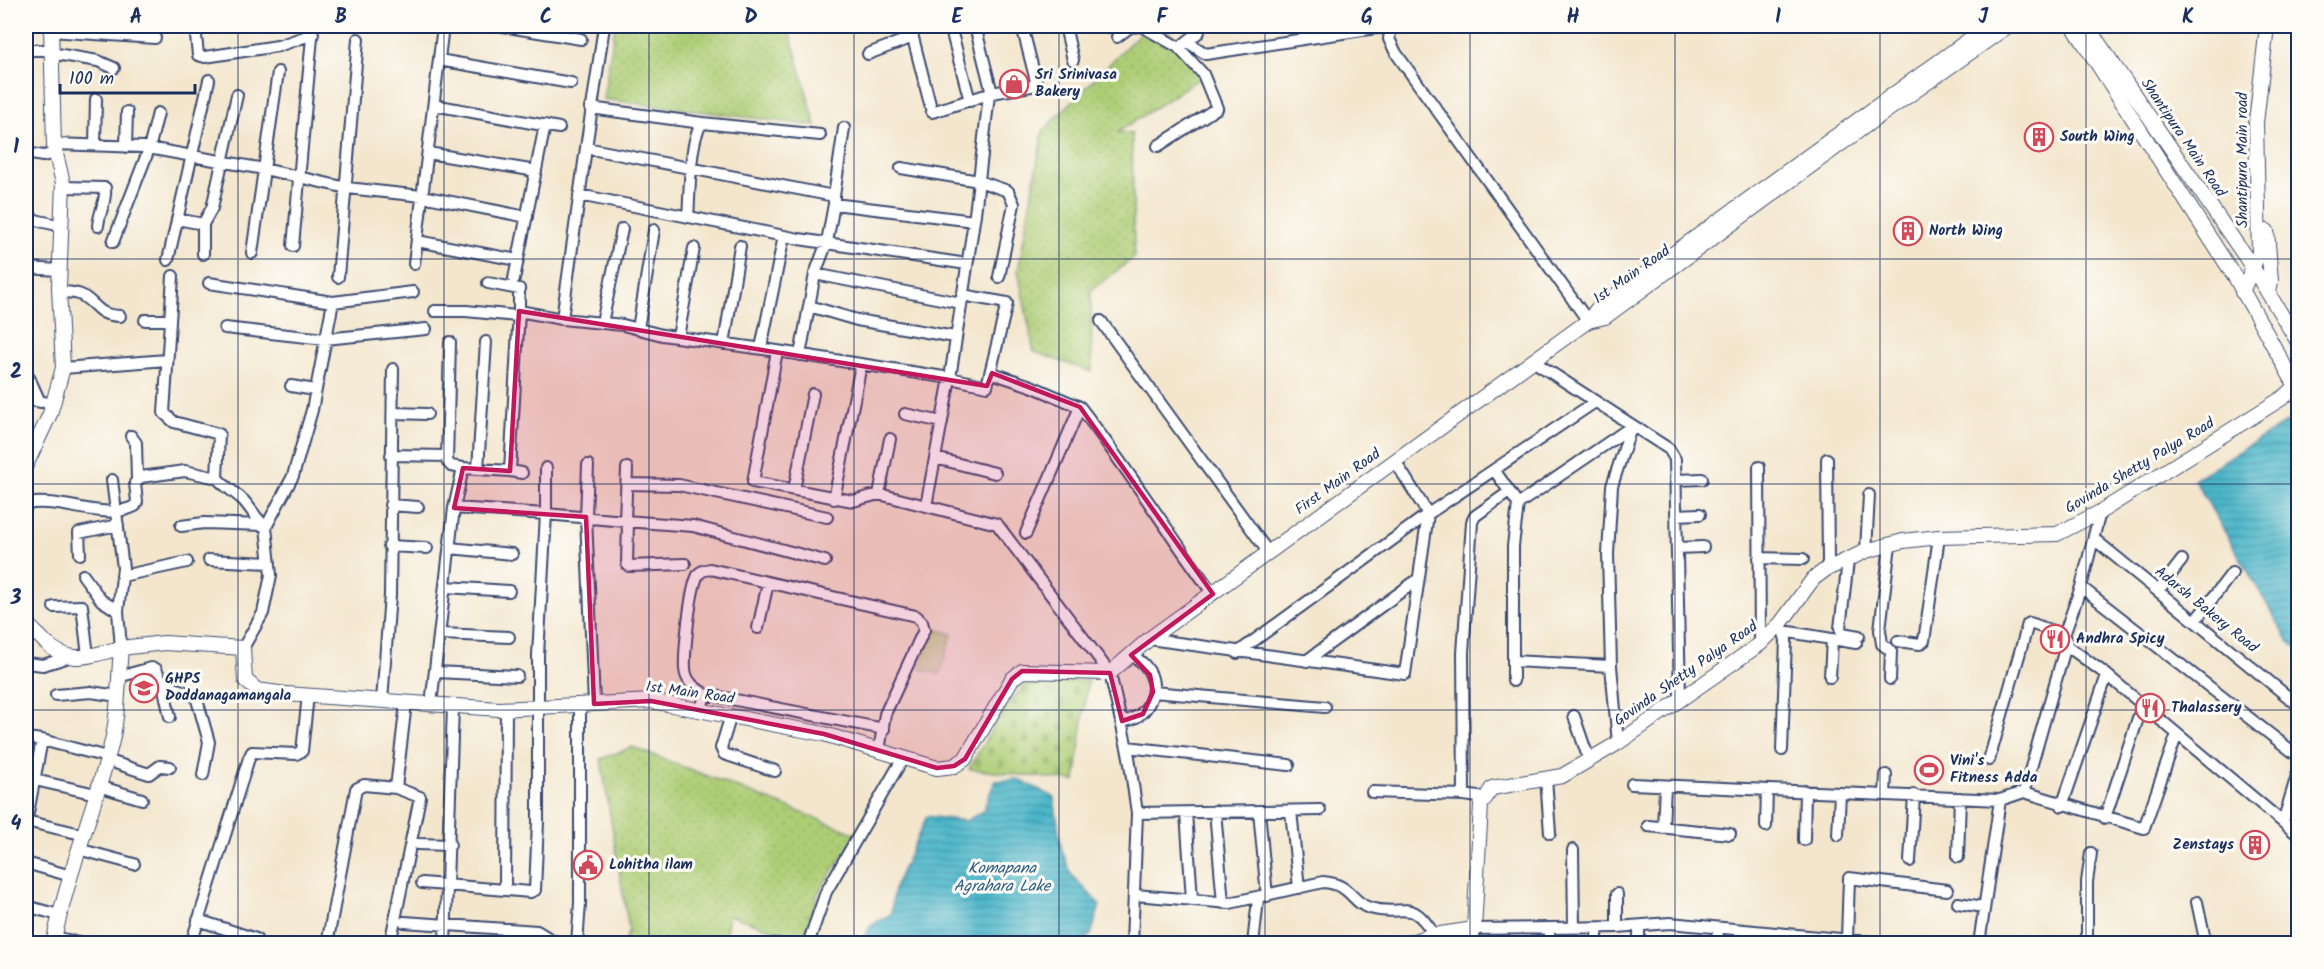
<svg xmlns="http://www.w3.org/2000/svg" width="2324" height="969" viewBox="0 0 2324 969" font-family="Kalam,sans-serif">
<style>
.grass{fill:url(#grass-dots);stroke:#647e6a;stroke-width:1.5}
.cemetery{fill:url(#cemetery-stones);stroke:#647e6a;stroke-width:1.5}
.pitch{fill:#adcd75;stroke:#647e6a;stroke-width:1.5}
.water{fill:url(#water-rules);stroke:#347294;stroke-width:1.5}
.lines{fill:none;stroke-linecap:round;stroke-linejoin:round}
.minor-casing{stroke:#3b4a6f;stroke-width:14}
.tertiary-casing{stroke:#3b4a6f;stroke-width:16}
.minor{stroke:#fff;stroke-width:10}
.tertiary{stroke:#fff;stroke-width:14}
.marked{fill:#c2185b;fill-opacity:0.2;stroke:#c2185b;stroke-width:4.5;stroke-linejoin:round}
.grid{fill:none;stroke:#1b2f5e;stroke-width:1.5;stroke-opacity:0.55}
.labels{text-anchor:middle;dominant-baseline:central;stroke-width:6;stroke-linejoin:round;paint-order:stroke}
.poi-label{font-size:15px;font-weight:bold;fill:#1b2f5e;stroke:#fdfcf7;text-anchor:start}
.street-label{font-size:15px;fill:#1b2f5e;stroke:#fdfcf7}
.water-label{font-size:16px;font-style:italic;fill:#2c5e83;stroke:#fdfcf7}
.neatline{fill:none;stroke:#1b2f5e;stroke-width:2}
.grid-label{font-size:20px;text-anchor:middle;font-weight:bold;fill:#1b2f5e}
</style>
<defs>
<pattern id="grass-dots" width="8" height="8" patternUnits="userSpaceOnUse" patternTransform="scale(1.5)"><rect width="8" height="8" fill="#adcd75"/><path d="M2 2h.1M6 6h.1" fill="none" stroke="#94b068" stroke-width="1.8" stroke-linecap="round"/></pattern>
<pattern id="cemetery-stones" width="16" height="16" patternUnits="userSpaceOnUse" patternTransform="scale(1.5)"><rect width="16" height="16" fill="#adcd75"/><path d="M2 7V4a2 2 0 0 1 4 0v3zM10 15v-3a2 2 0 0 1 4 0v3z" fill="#94b068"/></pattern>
<pattern id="water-rules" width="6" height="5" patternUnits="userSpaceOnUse" patternTransform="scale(1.5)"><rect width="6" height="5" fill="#4cb6c9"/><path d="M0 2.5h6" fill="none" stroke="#3e94a6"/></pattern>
</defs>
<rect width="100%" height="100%" fill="#fdfcf7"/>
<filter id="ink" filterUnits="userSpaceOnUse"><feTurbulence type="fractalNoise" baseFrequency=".0167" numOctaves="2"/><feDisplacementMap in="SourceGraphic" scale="12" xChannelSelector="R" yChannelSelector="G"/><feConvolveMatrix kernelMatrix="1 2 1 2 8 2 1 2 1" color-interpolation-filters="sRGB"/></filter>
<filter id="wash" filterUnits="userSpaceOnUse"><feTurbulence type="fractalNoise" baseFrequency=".008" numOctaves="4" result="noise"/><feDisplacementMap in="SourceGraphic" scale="24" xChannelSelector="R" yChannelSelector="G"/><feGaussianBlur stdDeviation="1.35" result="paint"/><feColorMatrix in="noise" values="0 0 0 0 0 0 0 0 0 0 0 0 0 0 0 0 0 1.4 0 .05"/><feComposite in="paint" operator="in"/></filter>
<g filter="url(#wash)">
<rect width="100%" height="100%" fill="#f3e6cd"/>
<path class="grass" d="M615,26H788L816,126L603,99Z
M1147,26H1163L1209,72L1118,132L1132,134L1134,258L1091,290L1092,372L1034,352L1018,271L1043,131Z
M632,747L857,834L818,893L804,940L729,915L724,943H624L629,930L601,759Z"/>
<path class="cemetery" d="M1088,680L1075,781L969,769L999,717L1024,685Z"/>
<path class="pitch" d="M932,628L952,634L940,674L920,669Z"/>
<path class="water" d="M2292,419L2298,429V649L2289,642L2194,479Z
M1018,779L1054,797L1061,847L1071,874L1100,905L1091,935L1076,944L860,943L871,925L891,914L894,888L927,816L966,821L983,811L995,781Z"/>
</g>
<g filter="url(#ink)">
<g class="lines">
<g class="minor-casing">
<path id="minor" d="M195,26L198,55L205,57L278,46L313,34
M502,26L581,39
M910,26L932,112L992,93L1037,85L1022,26
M950,26L970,101
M975,26L992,93
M1065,26L1073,60
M1107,26V27
M1391,26L1389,39L1396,53L1588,321
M50,31L155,38
M1117,37L1130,27L1141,26L1178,47L1203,74L1217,108L1158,146
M1189,43L1206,54L1389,26
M1184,44L1199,32
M26,50H50
M50,53L98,61L114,68
M868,54L913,37
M439,60L571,83
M434,105L559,128
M590,108L702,123
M54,144L143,147L264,169L347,188L422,196L527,217
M95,145L96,99
M126,147L127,112
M586,148L604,26
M26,153L43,156L56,153
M428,153L536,171
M901,168L979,181L1008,191L1014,204L999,277
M63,187L105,188C107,199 99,213 98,226
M579,195L799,239L967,264
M834,196L844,128
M834,204V196L586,148L562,319L623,325L662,335L777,351L753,482L853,501L879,494L997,524L1110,673L1129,757L1137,813L1132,944
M688,217C690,194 689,141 702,123L820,135
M26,218L62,226
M177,219L203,224
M417,241L518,260
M113,242L149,149L158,113
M293,246L313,26
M252,253L278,72
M203,254V224L212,208L237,95
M168,260L209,80
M414,264L443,26
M26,268L59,270
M815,274L961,303
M173,276L164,413L174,422L219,434L217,478C225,487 236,493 244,501C253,511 255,518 266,527
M338,277L358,39
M514,279L545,125
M209,283L333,302L413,292
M488,283L519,289V311L562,319
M59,292C66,292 77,292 83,296C100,307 97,315 120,316
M962,295L1007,303L987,386L950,378L975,214L989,95
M809,306L857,320L955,337
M435,311H466L517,316
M145,320H169
M1101,321L1268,552
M602,323L622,229
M225,328L325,339L426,329
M638,329L654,230
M678,337L694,248
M450,342L447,461L451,466L463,468
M724,344L740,246
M761,348L784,236
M777,351L950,378L926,506
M800,355L815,274L827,242L834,204L974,221
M1533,361L1669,449L1675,459L1680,699
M63,368L167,360
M26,371L40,402
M992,373L1031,386L1080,407
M291,386L315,390
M26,400L44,402
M393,413L427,414
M905,414L942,422
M131,436L136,443L137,479
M26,437L37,438
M391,455L447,456
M935,458L995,473
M588,465L586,517L594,704
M1759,467L1760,644
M546,468V514L625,521L627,468
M478,469L486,342
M510,471L522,473
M1495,471L1518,504L1513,546V681
M112,480L123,568L118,611L121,648
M1675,480L1702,479
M627,484L679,485L827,517
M794,490L813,394
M879,494L890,439
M834,499L861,365
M26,504C64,497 103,522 135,506L137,502L135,483L141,477L185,471L217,478
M1518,504L1631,427
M390,505L418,507
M454,508L463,468L510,471L519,311
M1676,515L1700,514
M625,521L693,526L825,561
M628,521L627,564L629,566L685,564
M181,526L204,523L264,525
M1026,533L1080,407C1127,468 1168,532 1213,594
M2094,539L2298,705
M389,546L427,548
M450,548L512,554
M1677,548L1703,547
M1866,551L1869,495
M80,554L79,533L118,525
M1759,558L1803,559
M209,560L270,563
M1848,561L1840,628L1842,633L1859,636
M1825,570L1828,562L1827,459
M83,575L101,600L118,611
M122,576L187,562
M446,587L509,591
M2081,587L2298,756
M2158,591L2182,560
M54,607L82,606L88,656
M2195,621L2232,573
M1781,623L1786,640L1782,750
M758,628L768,583
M1783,631L1856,643
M441,634L509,637
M1149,639L1405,674L1428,514L1395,461
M2067,640L2064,635L2081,587L2100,512
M1898,641L1920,644L1924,641L1939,537
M243,648L263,613L271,575L266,527L293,476L312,410L333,302
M1237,653L1428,514L1595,402
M1306,661L1417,580
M1513,661L1611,666
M26,663L43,665L66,658
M436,672L517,676
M118,677L151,668L156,669L163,684L196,696L209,742L203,775
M1830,677L1832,640
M1890,679L1891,651L1882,644L1880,630L1890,544
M163,684L170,717
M1153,692L1325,707
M705,694C695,688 686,682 685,669C684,652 690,590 698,575C700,571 705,570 710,569L916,616L922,622L924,630L885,714L879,751
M56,695L91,692L118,696
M382,701L390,595L393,369
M701,710L705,694L884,729
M731,715L721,748L724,754L775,771
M1574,716L1589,760
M1122,721C1147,721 1163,687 1146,667C1143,662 1136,658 1131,655
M26,738L42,740L107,757
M1618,743L1611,666L1608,554L1612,486L1631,427
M1127,747L1289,765
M106,760L149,774L160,766L170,767
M1989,760L2028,624L2030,623L2064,635
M26,778L96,794
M1546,778L1550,833
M1632,784L2000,800L2024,792L2144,828L2177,734
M98,786L142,799
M1372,792L1464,795L1485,798
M2024,792L2066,645L2107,675L2298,835
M1885,794L1886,775
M1464,795L1463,653L1472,522L1475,516L1509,492
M2062,806L2107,675
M1215,811L1223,903
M1259,811L1267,896
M1291,811L1299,888
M1137,813L1320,810
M1186,813L1192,899
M2105,818L2142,706
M26,821L81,834
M2283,822L2298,772
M26,823L42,740
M1648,826L1730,834
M1766,826L1767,790
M1663,828L1665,786
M1838,835L1840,793
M1804,840L1805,791
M418,844L450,845
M78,849L134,864
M1573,850L1574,928
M1958,857L1960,798
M1910,861L1914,795
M26,863L71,876
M422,883L530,892L535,890L538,822V655L546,514L454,508L431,704
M505,889L506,708
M1135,895L1230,903L1323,882C1352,884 1351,903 1370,908C1404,918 1410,895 1434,935
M2197,902L2206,944
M1958,903L1984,907
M26,906L59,915
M198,920L256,939
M404,922L537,931L558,944
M1617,927V894
M1639,927V944
M55,937L84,944
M1847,939L1849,878L1947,890
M191,944L249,758L252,752L296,754L302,751L308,695
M330,944L328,939L356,789L364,785L396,788L406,703
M390,944L420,797L396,788
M445,944L453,706
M577,944L580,903V704
M773,944H778
M808,944L826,892L903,758
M1253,944L1258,899
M1472,944L1474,929L1617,927L1670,923L1894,944
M1549,944V928
M1596,944L1598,928
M1717,944L1718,928
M1979,944L2000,800
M2087,944V882L2091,853"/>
</g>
<g class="tertiary-casing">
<path id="tertiary" d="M2073,26L2235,277L2298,390
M2087,26L2253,268L2298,342
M2267,231L2271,281L2269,293
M2242,292L2259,253L2256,123L2267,26
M1588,321L1605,317L1868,124L2008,26
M26,465L50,414L63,368L59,287L63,183L54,146L51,26
M26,621C30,629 39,635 45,642C72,667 89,655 121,648C118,682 119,716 110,749C92,814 67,877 53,944
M121,648L164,643L243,648L245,680L257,690L286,694L499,709L651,701L824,734L937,768L954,766L965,759L1012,679L1022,671L1110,673L1149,639L1588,321L1598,308L1988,26
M1404,944L1434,935L1474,929L1481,805L1492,788L1562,776L1618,743L1760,644L1781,623L1813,579L1825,570L1866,551L1903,541L1939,537L2057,534L2100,512L2284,397L2298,385"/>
</g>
<use href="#minor" class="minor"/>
<use href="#tertiary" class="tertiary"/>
</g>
</g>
<path class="marked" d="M519,311L987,386L992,373L1080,407L1213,594L1131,655L1150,675L1153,692L1143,714L1122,721L1110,673L1022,671L1012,679L965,759L954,766L937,768L824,734L651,701L594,704L586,517L454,508L463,468L510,471Z"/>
<path class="grid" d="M238,26V944M444,26V944M649,26V944M854,26V944M1059,26V944M1265,26V944M1470,26V944M1675,26V944M1880,26V944M2086,26V944M26,259H2298M26,484H2298M26,710H2298"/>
<defs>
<g id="shop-ring" transform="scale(1.5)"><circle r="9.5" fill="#fdfcf7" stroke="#d1495b" stroke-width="1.5"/><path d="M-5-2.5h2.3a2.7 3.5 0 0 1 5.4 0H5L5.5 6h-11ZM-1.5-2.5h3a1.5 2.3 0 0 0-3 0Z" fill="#d1495b"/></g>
<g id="building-ring" transform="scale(1.5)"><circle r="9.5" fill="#fdfcf7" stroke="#d1495b" stroke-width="1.5"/><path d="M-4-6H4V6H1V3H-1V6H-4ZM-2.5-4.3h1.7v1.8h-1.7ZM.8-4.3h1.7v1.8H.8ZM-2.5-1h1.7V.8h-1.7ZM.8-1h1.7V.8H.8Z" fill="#d1495b"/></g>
<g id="restaurant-ring" transform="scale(1.5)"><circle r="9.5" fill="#fdfcf7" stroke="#d1495b" stroke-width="1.5"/><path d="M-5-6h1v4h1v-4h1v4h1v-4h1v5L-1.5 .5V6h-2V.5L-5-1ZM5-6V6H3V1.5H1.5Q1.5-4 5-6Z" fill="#d1495b"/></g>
<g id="school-ring" transform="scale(1.5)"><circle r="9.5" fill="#fdfcf7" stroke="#d1495b" stroke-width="1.5"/><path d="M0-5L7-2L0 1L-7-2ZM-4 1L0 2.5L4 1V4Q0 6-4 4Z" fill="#d1495b"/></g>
<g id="stadium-ring" transform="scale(1.5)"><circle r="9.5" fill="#fdfcf7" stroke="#d1495b" stroke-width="1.5"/><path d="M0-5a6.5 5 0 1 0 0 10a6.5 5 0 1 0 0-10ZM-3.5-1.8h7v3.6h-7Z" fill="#d1495b"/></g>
<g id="civic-ring" transform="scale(1.5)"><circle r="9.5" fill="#fdfcf7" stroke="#d1495b" stroke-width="1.5"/><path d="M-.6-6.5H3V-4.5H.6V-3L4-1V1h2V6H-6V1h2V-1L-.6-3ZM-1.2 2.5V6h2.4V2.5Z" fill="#d1495b"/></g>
</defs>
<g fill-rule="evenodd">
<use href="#shop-ring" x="1014" y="84"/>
<use href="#building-ring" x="2039" y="137"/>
<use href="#building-ring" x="1908" y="231"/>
<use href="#restaurant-ring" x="2055" y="639"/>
<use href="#school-ring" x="144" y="688"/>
<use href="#restaurant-ring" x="2150" y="708"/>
<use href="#stadium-ring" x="1929" y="770"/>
<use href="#building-ring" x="2255" y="845"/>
<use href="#civic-ring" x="588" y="865"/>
</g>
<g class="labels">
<g class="poi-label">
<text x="1035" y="75">Sri Srinivasa<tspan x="1035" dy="17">Bakery</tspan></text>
<text x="2060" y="137">South Wing</text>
<text x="1929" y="231">North Wing</text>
<text x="2076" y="639">Andhra Spicy</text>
<text x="165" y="679">GHPS<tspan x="165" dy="17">Doddanagamangala</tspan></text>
<text x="2171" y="708">Thalassery</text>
<text x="1950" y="761">Vini's<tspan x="1950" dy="17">Fitness Adda</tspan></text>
<text x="2234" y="845" text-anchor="end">Zenstays</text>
<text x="609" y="865">Lohitha ilam</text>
</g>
<g class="street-label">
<text transform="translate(2183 138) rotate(56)">Shantipura Main Road</text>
<text transform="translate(2243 160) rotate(-90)">Shantipura Main road</text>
<text transform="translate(1632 275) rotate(-35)">1st Main Road</text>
<text transform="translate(2140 466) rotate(-31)">Govinda Shetty Palya Road</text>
<text transform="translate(1338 482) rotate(-36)">First Main Road</text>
<text transform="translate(2206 610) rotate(39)">Adarsh Bakery Road</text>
<text transform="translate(1686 674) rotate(-35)">Govinda Shetty Palya Road</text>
<text transform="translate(690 693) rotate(8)">1st Main Road</text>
</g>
<g class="water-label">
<text x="1002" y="868">Komapana<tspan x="1002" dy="18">Agrahara Lake</tspan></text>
</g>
</g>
<rect width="2324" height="969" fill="none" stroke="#fdfcf7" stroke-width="66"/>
<path d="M60 84v9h135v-9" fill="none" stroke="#1b2f5e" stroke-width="3"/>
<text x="69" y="84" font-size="18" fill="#1b2f5e" stroke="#fdfcf7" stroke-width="4.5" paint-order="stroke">100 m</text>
<rect x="33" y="33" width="2258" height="903" class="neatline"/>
<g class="grid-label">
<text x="136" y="23">A</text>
<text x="341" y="23">B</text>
<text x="546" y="23">C</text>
<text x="751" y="23">D</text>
<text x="957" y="23">E</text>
<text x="1162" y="23">F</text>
<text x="1367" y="23">G</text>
<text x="1573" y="23">H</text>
<text x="1778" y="23">I</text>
<text x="1983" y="23">J</text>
<text x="2188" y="23">K</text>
<text x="16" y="153">1</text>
<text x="16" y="378">2</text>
<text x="16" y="604">3</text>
<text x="16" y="830">4</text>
</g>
</svg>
